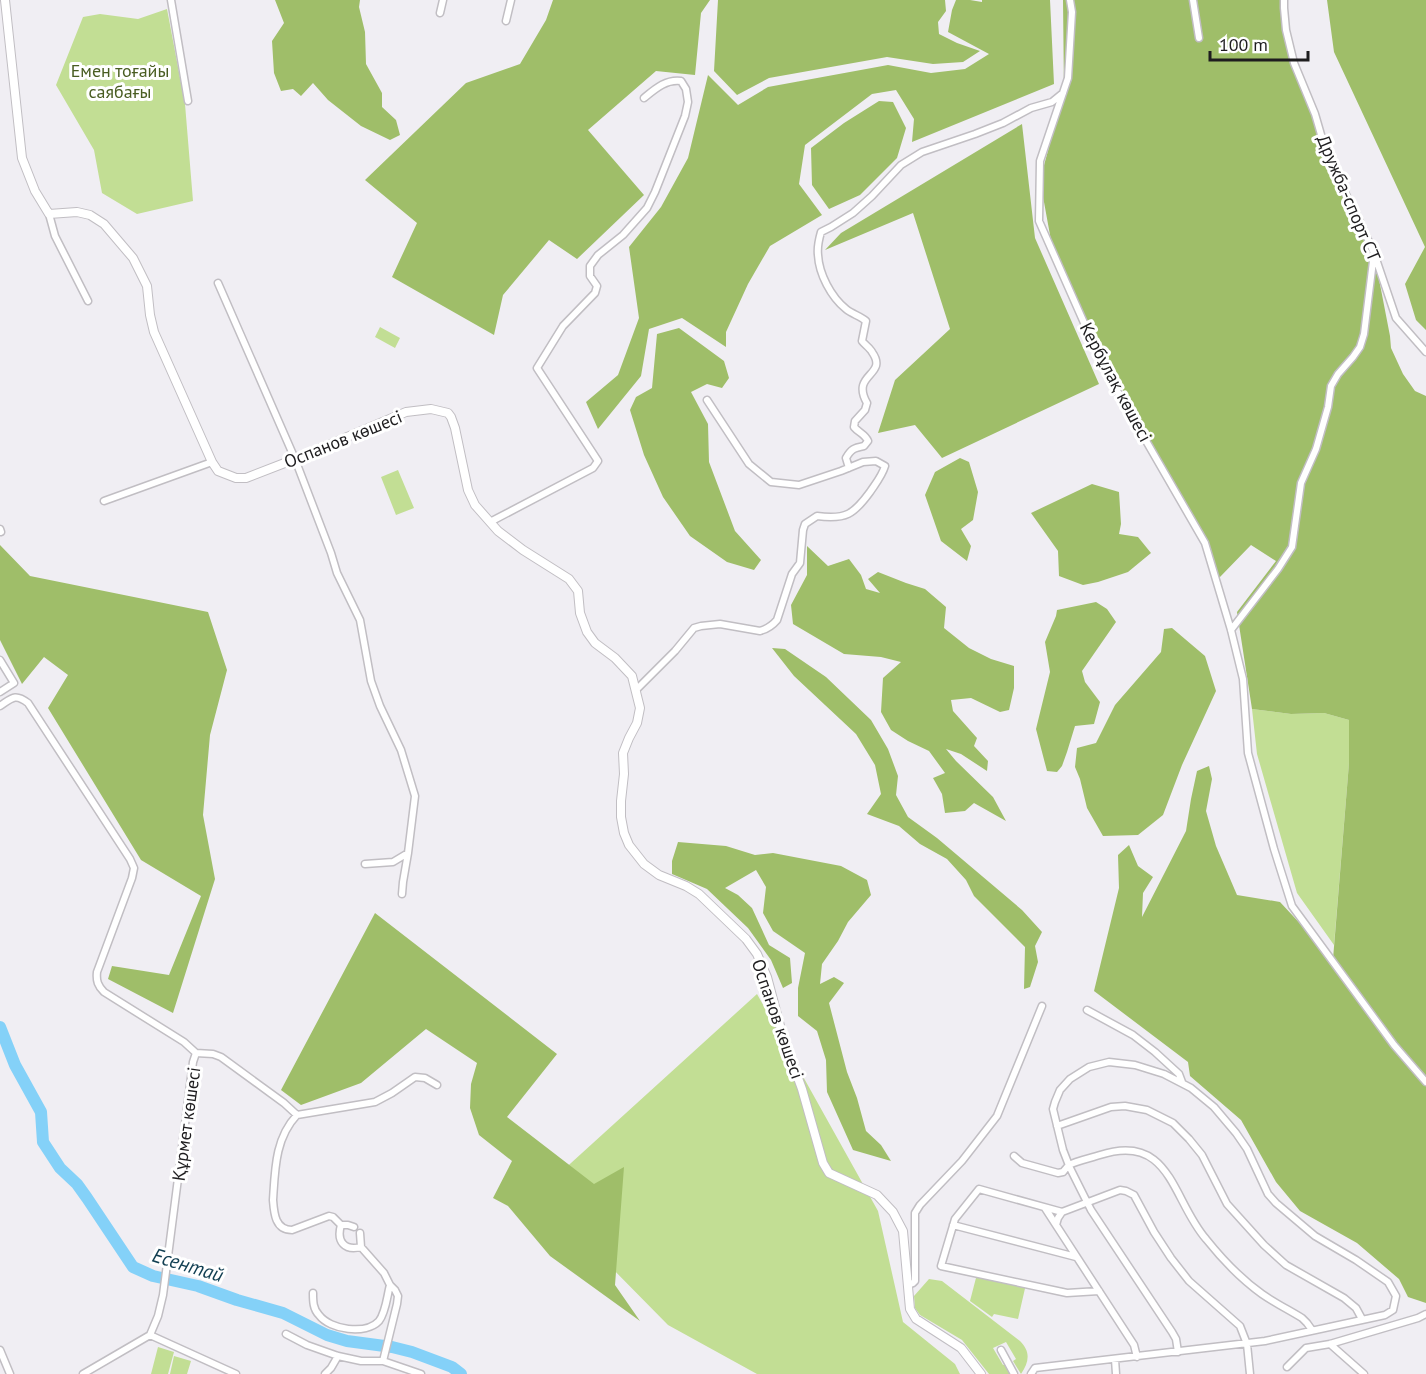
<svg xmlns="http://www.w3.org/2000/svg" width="1426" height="1374" viewBox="0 0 1426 1374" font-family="'PT Sans',sans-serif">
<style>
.green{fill:#c2de94}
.forest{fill:#9fbe69}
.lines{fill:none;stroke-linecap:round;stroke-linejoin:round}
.river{stroke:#84d1f8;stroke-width:12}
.minor-casing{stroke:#c1bec3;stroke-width:9}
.tertiary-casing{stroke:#c1bec3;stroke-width:10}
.minor{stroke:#fff;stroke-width:6}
.tertiary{stroke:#fff;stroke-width:8}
.labels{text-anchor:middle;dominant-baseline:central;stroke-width:6;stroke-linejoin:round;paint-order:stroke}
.park-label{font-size:18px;fill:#495d22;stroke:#fff}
.street-label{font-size:18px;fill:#1e1d1f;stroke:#fff}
.water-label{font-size:20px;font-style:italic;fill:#134053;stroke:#fff}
</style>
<rect width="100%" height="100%" fill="#f0eef3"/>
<path class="green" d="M167,9L185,104L193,201L137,214L102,193L94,150L56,85L83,17L100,14L138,19Z
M380,327L400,338L395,348L375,337Z
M398,470L414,508L396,515L381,477Z
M1252,709L1291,714L1324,713L1349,720V763L1334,945L1297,893L1257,754Z
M757,994L878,1211L903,1322L955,1364L960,1374H757L668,1325L538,1193Z
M977,1274L1026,1284L1018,1319L994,1314L992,1317L970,1301Z
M929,1279L942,1281L1020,1341C1031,1352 1029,1362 1021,1374L1013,1361L1016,1359L1006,1342L993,1348L1003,1365L1006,1364L1011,1374H989L962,1340L920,1315L915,1308L914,1296Z
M158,1347L174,1352L168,1374H151Z
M174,1356L191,1361L187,1374H170Z"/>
<path class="forest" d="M275,0H360L359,7L365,32L366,64L382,93V107L396,120L400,135L390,140L361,126L328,100L313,83L301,96L293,89L281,91L274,73L272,41L284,23Z
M553,0H710L701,13L695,75L656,71L588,130L644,195L577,259L549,240L503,295L494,335L392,277L417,223L365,180L466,83L520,64L546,20Z
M718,0H945L946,11L938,22L939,34L957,43L980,51L963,62L933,64L887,57L769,78L737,95L714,71Z
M956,0H970L982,2V0H1050L1054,84L912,142L914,119L896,90L872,94L805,145L799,184L822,215L770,246L748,284L726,332V347L682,318L649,329L641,376L598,429L586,402L618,375L639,318L629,247L661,207L688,158L708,75L738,105L768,87L888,65L931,73L965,69L989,54L948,32L952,10Z
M1063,0H1284L1294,63L1315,114L1378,274L1390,336L1391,348L1403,374L1415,391L1426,396V1303L1408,1297L1399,1279L1357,1243L1300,1211L1276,1182L1241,1120L1190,1076L1188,1062L1094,991L1119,888L1118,855L1129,845L1138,866L1153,877L1143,893L1142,917L1186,831L1191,799L1197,771L1209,766L1212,779L1206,811L1216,846L1237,895L1280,902L1333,959L1349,763V720L1324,713L1291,714L1252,709L1237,612L1276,561L1251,545L1219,578L1056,260L1052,246L1040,180L1064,92Z
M1327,0H1426V330L1416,320L1405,284L1425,247L1334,52Z
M879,101L893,102L906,128L897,158L860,195L829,209L812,185L811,148L844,123Z
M1022,124L1035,238L1099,384L942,458L915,425L878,433L895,380L950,329L913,213L825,250L841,233Z
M679,328L724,361L729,378L722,388L707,384L691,392L708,424L709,462L735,531L761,560L754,570L727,562L690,536L663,497L644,455L630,410L636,397L652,388L657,334Z
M960,458L969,462L978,492L973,520L961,529L971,546L967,561L941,541L925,495L935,472Z
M1092,484L1119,492L1121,524L1119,534L1138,537L1151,553L1128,572L1098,582L1083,585L1059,576L1058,551L1031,513Z
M0,545L30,576L208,612L227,670L210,735L203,815L215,879L173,1013L108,979L112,966L169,975L201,896L141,860L48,708L68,675L44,657L22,684L0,640Z
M807,546L828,566L849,559L861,575L866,589L880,593L868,579L878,572L906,583L925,589L946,607L944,628L969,648L991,659L1014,666V688L1009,710L1000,712L971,698L951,700L953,711L977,738L974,746L988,761L987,771L961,754L946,749L956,761L993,797L1006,821L974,803L965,811L945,813L942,794L933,778L945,773L929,751L908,741L891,730L881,712L883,678L901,662L881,657L844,654L793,624L791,605L807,575Z
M1096,602L1107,609L1116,622L1082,671L1085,682L1100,702L1094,724L1075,726L1067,752L1062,766L1057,772L1047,771L1036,729L1050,672L1045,642L1056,616L1057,610Z
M1172,628L1205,656L1216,691L1182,765L1163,815L1138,835L1103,836L1087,808L1080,779L1075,767L1077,748L1096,743L1115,705L1161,652L1164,629Z
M772,648L785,649L826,677L871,720L888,749L898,776L896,795L908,817L937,838L1022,910L1042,932L1035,946L1038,962L1030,987L1024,989L1025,947L974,896L966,880L947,859L920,844L899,826L867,814L881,794L875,765L856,734L794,676Z
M678,842L726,846L755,855L773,853L841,866L867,880L871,895L848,922L838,941L822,964L820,984L834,977L844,983L829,1003L847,1072L857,1098L866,1131L881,1145L891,1161L853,1150L827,1092L826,1060L817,1031L798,1016V988L805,953L773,931L763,913L766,887L756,870L725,888L738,895L752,908L769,945L790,958L792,983L783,988L771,960L748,928L707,889L672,874V861Z
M375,913L557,1054L507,1117L594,1184L624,1167L615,1285L640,1321L550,1256L508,1206L493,1198L512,1161L479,1135L470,1108L471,1084L477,1063L426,1029L361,1083L301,1105L281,1090Z"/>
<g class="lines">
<path class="river" d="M0,1027L15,1065L41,1112L43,1142L60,1168L77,1184L87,1198L133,1267L153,1276L198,1286L237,1300L283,1313L327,1335L347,1341L392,1347L412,1352L452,1367L461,1374"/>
<g class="minor-casing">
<path id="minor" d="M171,0L188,101
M1070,0L1072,12L1068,78L1040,161L1039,221L1104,368L1205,543L1231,630L1243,679L1248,753L1274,849L1292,906L1394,1045L1426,1082
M1193,0L1199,38
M1284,0V8L1286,30L1294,63L1315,114L1324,145L1334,171L1360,222L1374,253L1396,318L1426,352
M440,13L443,0
M506,21L511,0
M49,214L55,236L88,301
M218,283L295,459L331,553L337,573L360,620L371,681L380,706L401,750L415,796L408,853L393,862L365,864
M849,468L846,458C851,449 854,448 864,446L868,441C865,434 859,433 854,427L855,421L865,410L867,403C850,373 889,376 872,352C870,348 865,345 862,341L866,321C860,316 852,314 846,309C831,297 819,274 818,255C817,247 819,239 821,232L831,227L853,213L872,196L901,165L922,152L975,134L1003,123L1031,108L1052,102L1063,93
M104,501L212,462
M490,522L593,468L598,461L537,368L563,326L595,293L597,286L590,276V266L598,255L623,235L647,208L655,192L685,116L688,102L686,89L681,81C666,79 655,89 644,98
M0,529L1,532
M1231,630L1278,569L1292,547L1301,483L1316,449L1328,407L1331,386L1338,374L1353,357L1360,347L1364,334L1374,253
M0,660L14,683L0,692
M636,690L675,651L694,628L701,626L720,624L760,631C767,629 772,626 777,620L792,574L800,563L803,530L805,524L817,516C846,520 854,514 870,492C876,483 882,476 885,466L876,461L863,462L841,471L799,485L771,482L749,464L707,400
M0,706C12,698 15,693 28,703L130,859L134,868L132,878L97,972C96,981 98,986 104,992L184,1042L196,1053L193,1062L163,1295L158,1316L150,1335L83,1374
M402,894L403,882L408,853
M1087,1010L1133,1035L1155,1052L1179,1074L1182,1082
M196,1053L213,1054L221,1057L284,1103L297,1115
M1057,1126L1111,1107L1125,1106L1147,1110L1173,1123L1189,1139L1202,1155L1227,1204L1264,1245L1286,1265L1344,1298L1356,1308L1362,1319
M1014,1156L1022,1163L1058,1173L1063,1172C1063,1172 1068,1166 1069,1165C1076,1161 1091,1158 1100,1155C1171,1132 1172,1200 1206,1239C1222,1259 1241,1279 1262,1294C1275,1303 1289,1310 1302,1318L1307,1323L1312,1330
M1045,1208L1056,1225
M1062,1212L979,1189L955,1219L941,1266L1067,1293L1099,1291
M341,1225C336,1242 345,1251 361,1247
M953,1225L1076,1257
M354,1227L348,1225H341L333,1217L329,1216L292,1230C275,1230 274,1213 273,1200C275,1170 275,1138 297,1115L375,1102L392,1093L415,1077L425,1078L437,1085
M360,1233L361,1247L384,1273L390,1285L395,1290L398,1296L397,1304L383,1361
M908,1285L913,1283L915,1281V1213L920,1205L962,1161L997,1116L1042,1006
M313,1293C313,1301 313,1309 319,1315C330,1330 366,1335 379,1321C386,1312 387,1296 390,1285
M286,1334L307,1345L338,1356L361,1361H383L421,1374
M150,1335L236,1374
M1330,1344L1364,1374
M0,1350L10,1374
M1001,1350L1014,1374
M1137,1357L1134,1345L1056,1225L1058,1218L1062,1212L1120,1190L1126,1191L1134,1195L1154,1232L1171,1258L1189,1281L1240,1326L1247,1344L1250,1374
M1115,1359L1116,1374
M1287,1367L1306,1348L1330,1344L1418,1318L1426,1314
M325,1374L331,1368L338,1356
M1031,1374L1035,1368L1265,1341L1385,1315L1393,1310L1396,1296L1388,1282L1356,1260L1315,1236L1276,1203L1268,1194L1247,1149L1236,1133L1214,1107L1191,1088L1164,1074L1135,1065L1109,1062L1089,1067L1070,1079L1060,1090L1055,1102L1053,1109L1063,1150L1070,1168L1091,1210L1172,1332L1176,1339L1178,1352"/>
</g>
<g class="tertiary-casing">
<path id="tertiary" d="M5,0L22,158L35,191L49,214L77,212L90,215L104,224L133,258L147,286L150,315L154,332L212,462L218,471L236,478H246L295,459L406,412L431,409L448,413L451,417L455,428L468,490L475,505L498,531L523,550L569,579L578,591L580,613L587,632L595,643L615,658L632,676L640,708L637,723L629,738L623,753L624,774L621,801V817L624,833L629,845L644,864L659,875L686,886L699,894L746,939L757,954L767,977L783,1037L802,1089L823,1163L829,1173L877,1195L893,1212L903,1231L910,1309L916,1319L961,1348L981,1374"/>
</g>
<use href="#minor" class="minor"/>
<use href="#tertiary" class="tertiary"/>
</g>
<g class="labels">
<g class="park-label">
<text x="120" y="70">Емен тоғайы<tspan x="120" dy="21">саябағы</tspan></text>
</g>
<g class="street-label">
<text transform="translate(1349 198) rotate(67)">Дружба-спорт СТ</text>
<text transform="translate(1116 382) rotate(62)">Кербұлақ көшесі</text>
<text transform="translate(343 439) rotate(-22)">Оспанов көшесі</text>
<text transform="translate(778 1019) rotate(71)">Оспанов көшесі</text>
<text transform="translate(186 1124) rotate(-82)">Құрмет көшесі</text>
</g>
<g class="water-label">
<text transform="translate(188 1265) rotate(17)">Есентай</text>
</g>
</g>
<path d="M1210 51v9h98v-9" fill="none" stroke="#1e1d1f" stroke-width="3"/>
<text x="1219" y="51" font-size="18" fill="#1e1d1f" stroke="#ffffff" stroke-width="4.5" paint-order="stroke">100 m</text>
</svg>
